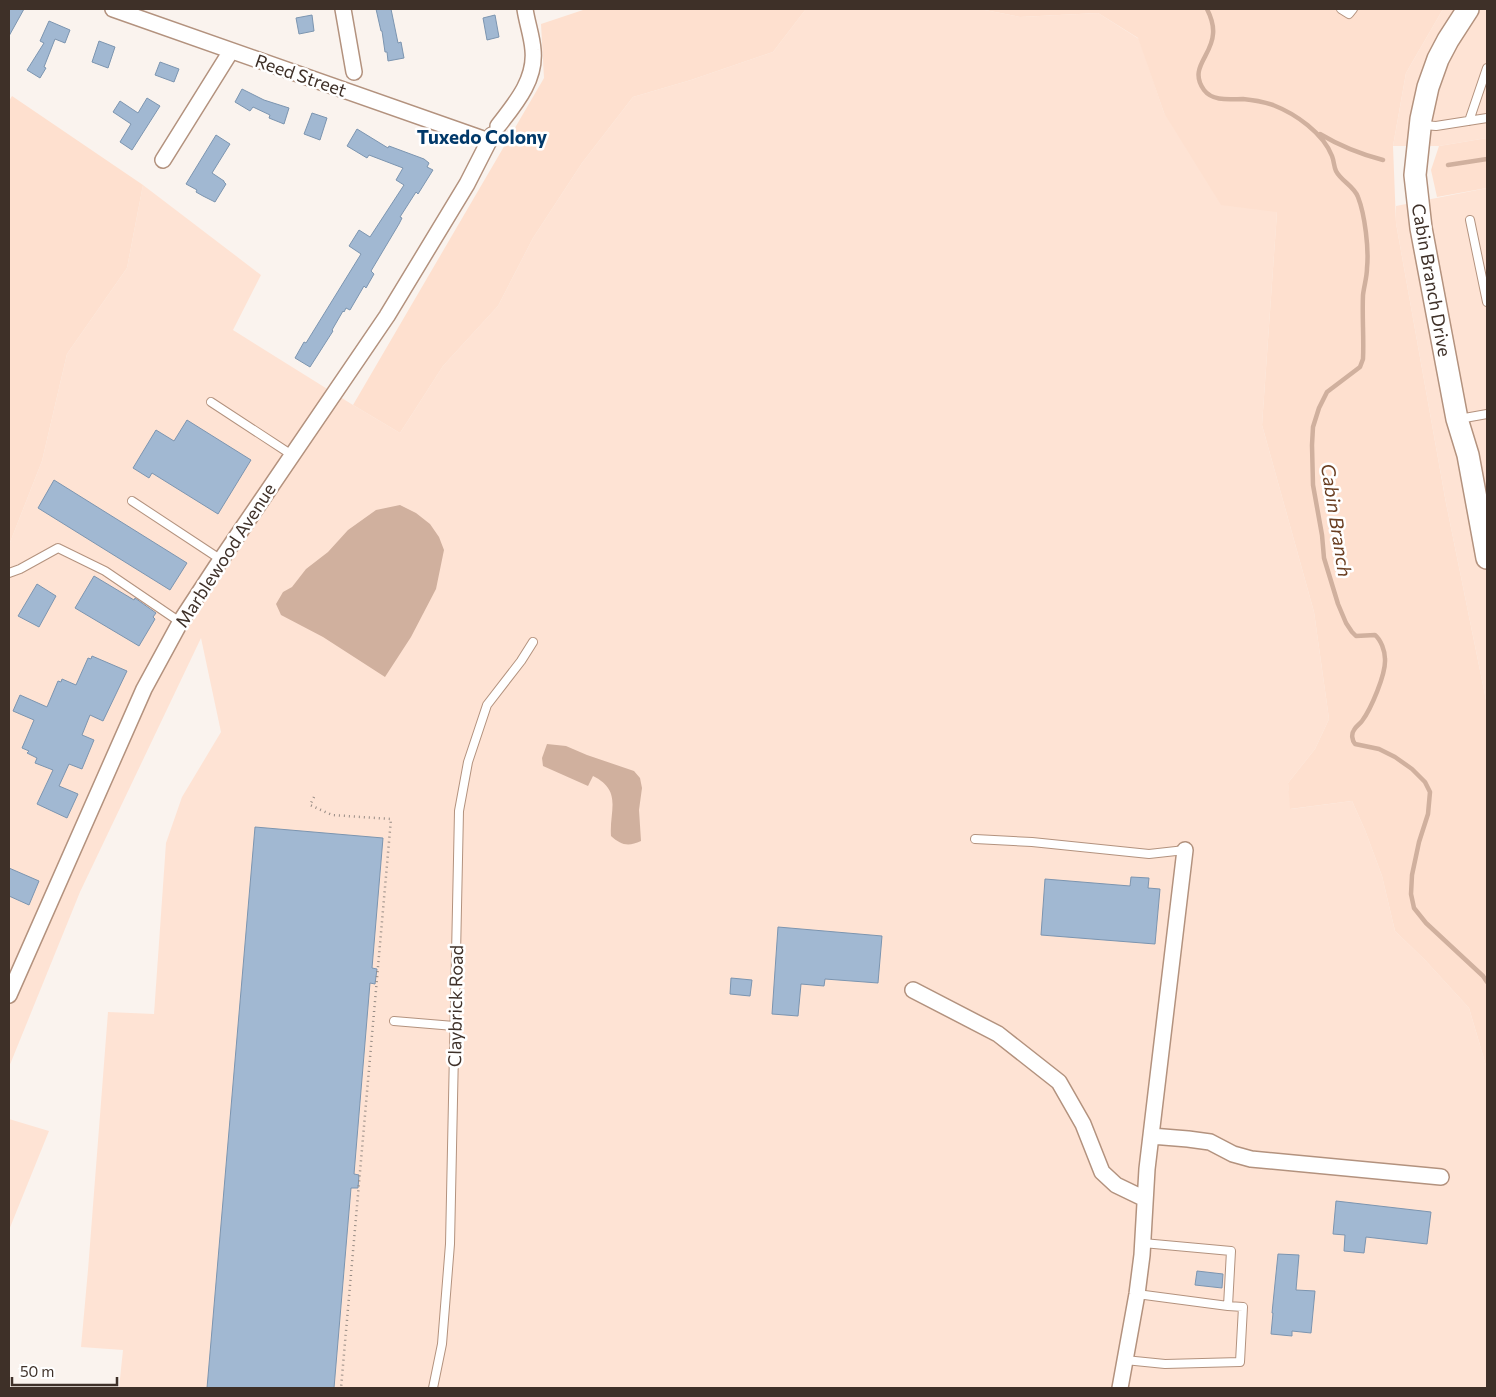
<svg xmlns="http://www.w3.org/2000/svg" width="1496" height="1397" viewBox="0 0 1496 1397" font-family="Commissioner,sans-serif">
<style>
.built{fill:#fee3d4}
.green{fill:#fee0cf}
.water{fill:#d0b09e}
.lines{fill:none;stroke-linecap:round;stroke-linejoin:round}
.stream{stroke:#d0b09e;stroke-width:4.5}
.building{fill:#a1b8d2;stroke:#7c95b0}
.lane-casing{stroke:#b3927e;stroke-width:10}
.street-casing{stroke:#b3927e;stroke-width:18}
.secondary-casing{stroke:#b3927e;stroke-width:24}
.path{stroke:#968b84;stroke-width:2.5;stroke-dasharray:1 4;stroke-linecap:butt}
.lane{stroke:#fff;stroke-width:8}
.street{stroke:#fff;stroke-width:15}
.secondary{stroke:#fff;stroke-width:21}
.labels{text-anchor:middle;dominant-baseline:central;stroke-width:5;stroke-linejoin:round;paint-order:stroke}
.street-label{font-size:18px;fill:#3e3028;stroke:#fff}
.neighbourhood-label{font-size:19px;font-weight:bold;fill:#01396a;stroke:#fff}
.water-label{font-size:19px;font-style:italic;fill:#6b3f22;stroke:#fff}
</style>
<rect width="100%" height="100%" fill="#faf3ee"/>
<path class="built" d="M806,9H980L1020,17L1098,13L1139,39L1164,113L1277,212L1262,425L1314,612L1329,719L1315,749L1288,783L1291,809L1352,801L1365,830L1382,876L1395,931L1425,960L1469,1008L1487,1069V1388H119L123,1350L81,1347L88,1270L108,1012L154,1014L166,843L182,797L221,732L201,638L80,892L9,1067V545L42,461L67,354L127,268L143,185L261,275L233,330L353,405L400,433L443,366L498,306L533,238L582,163L633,97L691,80L773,52Z
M1443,9H1487V138L1439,146H1393L1406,73Z
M1487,188V705L1446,503L1396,223V206Z
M9,1119L49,1131L9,1230Z"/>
<path class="green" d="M586,9H806L773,52L691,80L633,97L582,163L533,238L498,306L443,366L400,433L353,405L544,78L541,24Z
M980,9H1443L1406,73L1393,146L1396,223L1446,503L1487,705V1069L1469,1008L1425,960L1395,931L1382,876L1365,830L1352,801L1290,809L1288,783L1315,749L1329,719L1314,612L1262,425L1277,212L1221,205L1164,113L1138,38L1098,13L1020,17Z
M12,96L143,185L127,268L67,354L42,461L9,545V101Z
M1487,138V188L1437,197L1431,170L1439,146Z"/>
<path class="water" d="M400,505L416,513L430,524L439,537L444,550L436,589L411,637L385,677L323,637L281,615L276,604L283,592L292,587L306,569L328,552L348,530L376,510Z
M547,744L566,746L587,755L634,771L640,778L642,788L639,810L641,841C628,847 621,845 611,836C609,811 623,791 593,776L588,786L543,766L542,758Z"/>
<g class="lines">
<path class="stream" d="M1207,9C1211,17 1214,25 1213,34C1212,56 1188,68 1204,90C1213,102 1231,99 1243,99C1254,100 1264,102 1273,105C1296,114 1323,133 1332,156C1334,161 1334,167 1336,171C1341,181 1354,186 1358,197C1365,215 1369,249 1367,268C1367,277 1364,286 1363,295C1362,316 1364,338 1363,359L1360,367L1327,392L1319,408L1313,427L1312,445L1313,485L1322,535L1324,558L1338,604L1346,623L1352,632L1356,636L1375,635C1381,640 1385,651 1385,659C1386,674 1371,709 1362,721C1360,724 1356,726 1354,730C1351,734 1352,740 1355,744L1379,749L1395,757L1412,769L1425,782L1430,792L1428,814L1419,842L1412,875L1411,894L1414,908L1426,923L1483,976L1487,982
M1320,134C1340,146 1360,154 1383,160
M1448,165L1487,159"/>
</g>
<path class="building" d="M9,9H24L9,36Z
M376,9H391L398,43L401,42L404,58L388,61L387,52H385L382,31H381Z
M312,15L314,31L299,34L296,18Z
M495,15L499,37L487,40L483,18Z
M49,21L70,30L65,43L55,39L44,67L46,68L40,78L27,70L44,43L40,41Z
M99,41L115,47L108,68L92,62Z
M160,62L179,69L174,82L155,75Z
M242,89L264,100L289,108L284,124L269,118L270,115L253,107L250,111L235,102Z
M147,98L160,106L132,150L120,142L131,124L113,112L120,101L138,113Z
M312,113L327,118L320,140L304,134Z
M357,129L388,148L389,146L424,159L429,163L427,167L433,170L418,194L416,192L400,217L402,218L399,224L371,271L374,274L366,288L364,286L350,310L346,308L344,312L343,311L332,330L333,331L310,367L295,358L304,342L306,343L361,254L349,246L359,230L370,237L404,185L396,180L403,168L369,155L367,158L347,146Z
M216,135L230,144L212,173L224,181V182L226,184L215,202L203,196L196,192L197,190L186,184Z
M187,420L251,460L218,514L152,473L149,478L133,468L156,430L174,441Z
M54,480L187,563L170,590L38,508Z
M94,576L134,600L135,598L156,613L153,617L155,619L139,646L75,608Z
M37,584L56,596L39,627L18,616Z
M92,656L127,671L103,721L90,715L82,735L94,740L82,769L69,764L59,786L78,794L67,818L37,804L53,770L35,763L37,758L27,753L29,751L22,748L34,720L13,711L20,695L47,707L58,681L61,682L62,679L76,685L88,658L91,659Z
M255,827L383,838L372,968L377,969L375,984L370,983L354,1174L359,1175L358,1188H351L334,1388H207Z
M9,868L39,881L29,905L9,896Z
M1131,877L1149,878L1148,888L1160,889L1155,944L1041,935L1045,879L1130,886Z
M778,927L882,936L878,983L825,979L824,986L801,984L798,1016L772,1014Z
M731,978L752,980L750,996L730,994Z
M1336,1201L1431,1212L1427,1244L1366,1237L1364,1253L1344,1251L1345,1235L1333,1234Z
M1278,1254L1299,1255L1296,1290L1315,1291L1311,1333L1292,1331V1336L1271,1334L1273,1313H1272Z
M1197,1271L1223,1274L1222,1288L1195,1285Z"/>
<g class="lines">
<g class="lane-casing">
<path id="lane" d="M1341,9L1349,14L1353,9
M1469,121L1487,68
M1423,125L1436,126L1487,118
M1470,220L1487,302
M211,402L292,455
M1459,419L1487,414
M132,501L220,559
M9,573L20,569L58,548L105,571L180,622
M975,839L1032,842L1149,854L1185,850
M394,1021L454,1026
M1137,1294L1228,1306L1231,1251L1143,1243
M1125,1360L1165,1364L1240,1362L1243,1307L1228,1306
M433,1388L442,1344L450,1244L459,811L468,762L487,705L521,661L533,642"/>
</g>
<g class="street-casing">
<path id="street" d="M113,9L489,141
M343,9L354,72
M498,126C515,104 536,80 533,50C532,36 527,23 525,9
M163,160L231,51
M913,990L998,1034L1059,1082L1083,1124L1102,1172L1116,1185L1145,1199
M9,995L144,689L182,619L216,567L387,316L467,184L492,135
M1151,1136L1188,1139L1210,1142L1233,1154L1251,1159L1441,1177
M1120,1388L1137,1294L1142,1255L1147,1169L1185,850"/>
</g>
<g class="secondary-casing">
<path id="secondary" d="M1468,9L1448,40L1438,59L1428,87L1421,119L1415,175L1421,228L1457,419L1468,455L1487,558"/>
</g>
<path class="path" d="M314,797L310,805L332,815L391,819L341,1388"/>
<use href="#lane" class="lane"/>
<use href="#street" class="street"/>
<use href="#secondary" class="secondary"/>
</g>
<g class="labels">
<g class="street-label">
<text transform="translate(301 75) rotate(19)">Reed Street</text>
<text transform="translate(1432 280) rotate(80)">Cabin Branch Drive</text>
<text transform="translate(225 555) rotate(-57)">Marblewood Avenue</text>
<text transform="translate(455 1006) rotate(-89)">Claybrick Road</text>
</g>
<g class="neighbourhood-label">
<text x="482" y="136">Tuxedo Colony</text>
</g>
<g class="water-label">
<text transform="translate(1337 520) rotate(81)">Cabin Branch</text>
</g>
</g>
<rect width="1496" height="1397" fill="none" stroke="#3e3028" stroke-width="20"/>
<path d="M12 1377v8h105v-8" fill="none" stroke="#3e3028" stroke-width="2.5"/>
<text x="20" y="1377" font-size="15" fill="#3e3028" stroke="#ffffff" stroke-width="4" paint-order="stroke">50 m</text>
</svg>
